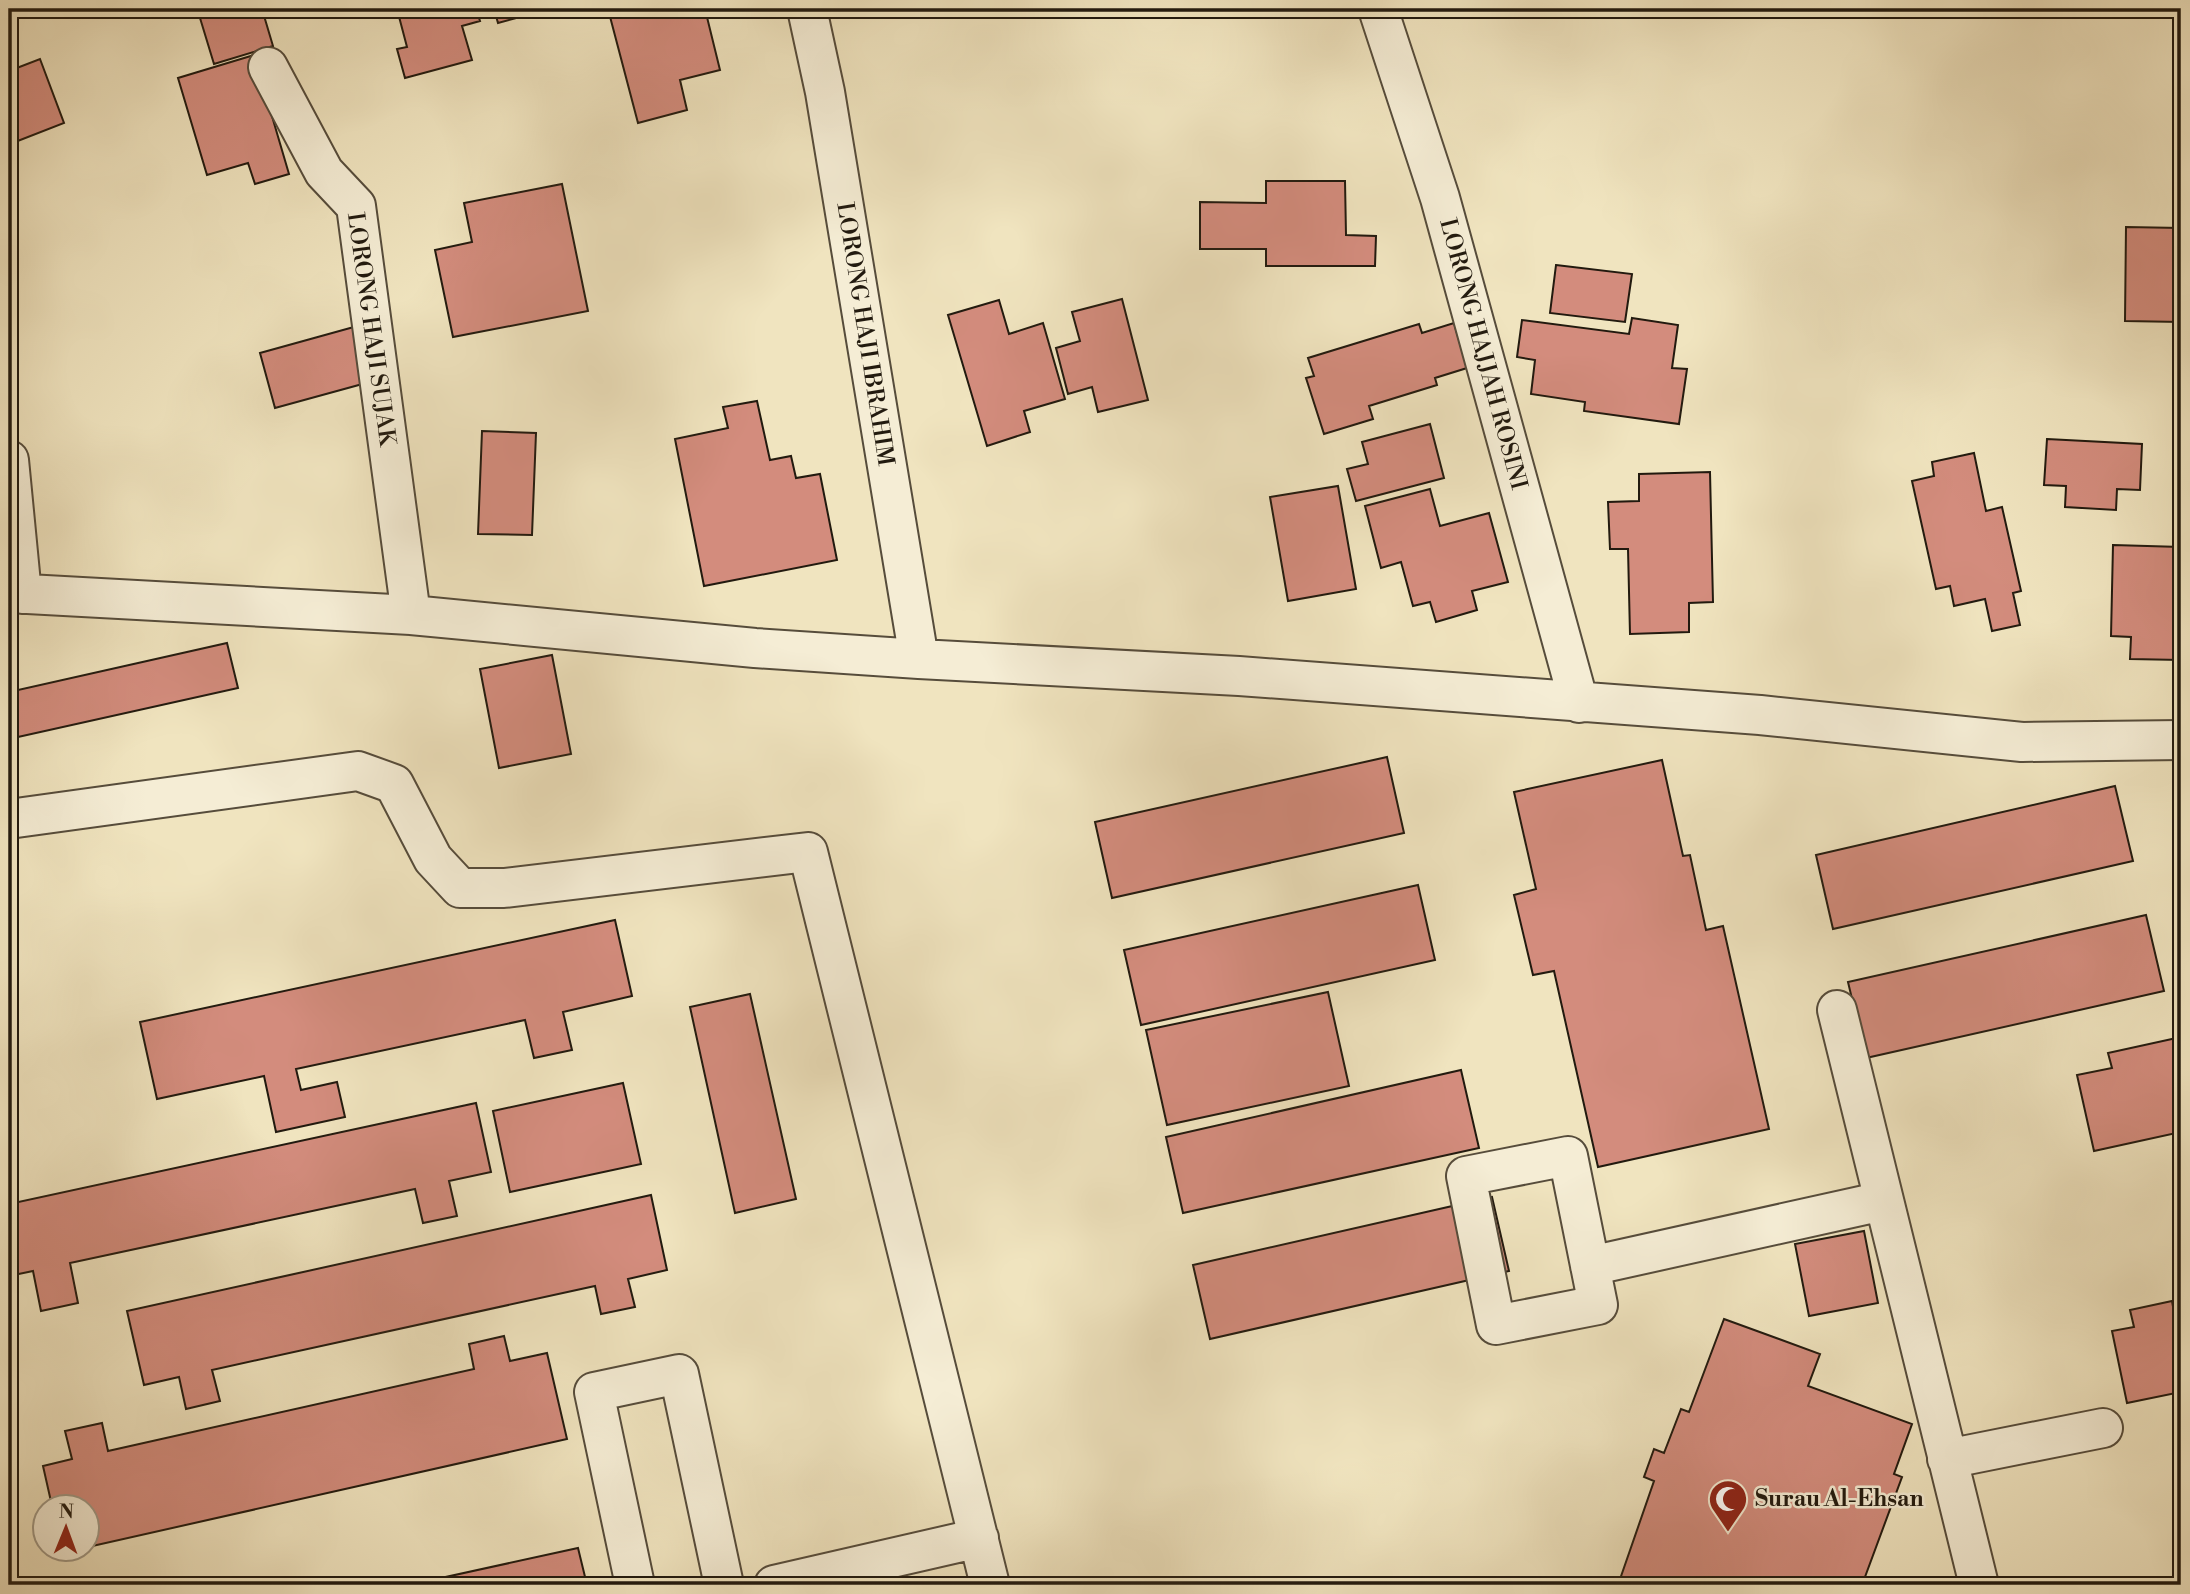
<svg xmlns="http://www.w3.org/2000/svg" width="2190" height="1594" viewBox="0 0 2190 1594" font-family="'Libre Bodoni',serif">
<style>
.building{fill:#d38c7d;stroke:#221a0f;stroke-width:2}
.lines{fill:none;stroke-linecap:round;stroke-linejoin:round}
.minor-casing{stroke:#564c3b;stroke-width:42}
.minor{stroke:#f5edd5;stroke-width:38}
.labels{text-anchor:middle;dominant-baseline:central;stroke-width:5;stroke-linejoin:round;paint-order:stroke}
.street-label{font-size:23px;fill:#221a0f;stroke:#f5edd5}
.poi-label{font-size:23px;font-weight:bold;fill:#221a0f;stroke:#f5edd5;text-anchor:start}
</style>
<rect width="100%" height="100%" fill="#f0e4bf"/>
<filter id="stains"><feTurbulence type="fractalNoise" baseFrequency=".00286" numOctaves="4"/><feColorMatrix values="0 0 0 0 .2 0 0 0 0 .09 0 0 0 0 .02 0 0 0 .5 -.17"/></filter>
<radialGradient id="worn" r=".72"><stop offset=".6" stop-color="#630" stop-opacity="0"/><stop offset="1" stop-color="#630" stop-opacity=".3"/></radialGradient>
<path class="building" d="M231,9H262L273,46L214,64L200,18Z
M397,9H476L480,21L462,26L472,60L405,78L397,49L407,47Z
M494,9H550L498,23Z
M608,9H705L720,70L680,80L687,110L638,123Z
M254,55L289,174L255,184L248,163L207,175L178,78Z
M40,59L64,123L10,144L9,71Z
M1266,181H1345L1346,235L1376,236L1375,266H1266V249H1200V202L1266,203Z
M562,184L588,311L453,337L435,250L472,242L464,203Z
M2126,227L2181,228V322L2125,321Z
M1556,265L1632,274L1625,322L1550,313Z
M1122,299L1148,400L1098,412L1092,387L1068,394L1056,348L1080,341L1072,312Z
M999,300L1009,334L1043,323L1065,399L1024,411L1030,432L987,446L948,315Z
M1632,318L1678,325L1672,368L1687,369L1679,424L1584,411L1585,402L1531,394L1535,360L1517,357L1522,320L1629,334Z
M1454,323L1467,368L1435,378L1437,385L1369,406L1373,419L1324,434L1306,378L1314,376L1308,358L1419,324L1422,333Z
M361,325L377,380L275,408L260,353Z
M757,401L770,460L791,456L796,478L820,474L837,560L704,586L675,439L728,428L723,407Z
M1430,424L1444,478L1356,501L1347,469L1368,464L1362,442Z
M482,431L536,433L532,535L478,534Z
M2047,439L2142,444L2140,490L2117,489L2116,510L2065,507L2066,486L2044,485Z
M1974,453L1986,511L2002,507L2021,591L2013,593L2020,625L1992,631L1985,599L1954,606L1950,586L1936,589L1912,481L1934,476L1932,462Z
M1710,472L1713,602L1689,603V632L1630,634L1628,549H1610L1608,502L1639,501V474Z
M1338,486L1356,589L1288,601L1270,497Z
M1430,489L1440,526L1489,513L1508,582L1472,591L1477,610L1436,622L1430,602L1413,606L1401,562L1381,568L1365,506Z
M2113,545L2181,547V660L2130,659L2131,637L2111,636Z
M227,643L238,688L9,739V692Z
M552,655L571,754L499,768L480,669Z
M1387,757L1404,833L1112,898L1095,822Z
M1662,760L1683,856L1690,855L1706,930L1723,926L1769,1129L1598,1167L1554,971L1533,975L1514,895L1536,889L1514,792Z
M2115,786L2133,861L1833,929L1816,855Z
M1418,885L1435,960L1141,1025L1124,950Z
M2146,915L2164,991L1866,1058L1848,982Z
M615,920L632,996L563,1012L572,1050L534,1058L525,1020L296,1069L301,1090L337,1082L345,1117L276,1132L264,1076L157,1099L140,1022Z
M1328,992L1349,1086L1167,1125L1146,1030Z
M750,994L796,1199L735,1213L690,1007Z
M2181,1037V1132L2094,1151L2077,1075L2112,1068L2108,1053Z
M1461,1070L1479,1148L1183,1213L1166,1137Z
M623,1083L641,1164L510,1192L493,1111Z
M476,1103L491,1172L449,1181L457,1216L423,1223L415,1189L70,1263L78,1303L41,1311L33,1271L9,1276V1204Z
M651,1195L667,1270L628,1279L635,1307L601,1314L595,1286L212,1370L220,1401L186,1409L179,1377L144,1385L127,1311Z
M1492,1197L1509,1271L1210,1339L1193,1265Z
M1864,1231L1878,1303L1809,1316L1795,1244Z
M2172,1301L2175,1318L2181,1317V1392L2127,1403L2112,1331L2134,1327L2130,1310Z
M1724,1319L1820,1354L1808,1386L1912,1424L1894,1474L1902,1477L1862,1585H1618L1654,1481L1644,1477L1654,1449L1664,1453L1681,1409L1689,1412Z
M504,1336L510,1361L547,1353L567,1439L88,1547V1506H52L43,1466L72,1459L65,1431L102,1423L108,1451L474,1369L469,1344Z
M578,1548L587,1585H409Z"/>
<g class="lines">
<g class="minor-casing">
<path id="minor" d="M807,9L825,92L919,659
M1378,9L1440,198L1579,703
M268,67L324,172L356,206L411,615
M9,460L22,594
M9,593L411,615L755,648L919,659L1239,676L1760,715L2022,742L2181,740
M9,819L358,771L394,784L433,859L460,888H504L808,852L990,1585
M1837,1010L1979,1585
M1568,1156L1598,1305L1496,1325L1466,1176Z
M1590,1266L1883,1201
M1947,1459L2103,1428
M635,1585L594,1392L679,1374L724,1585
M774,1585L979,1538"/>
</g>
<use href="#minor" class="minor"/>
</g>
<defs>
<g id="mosque-pin" transform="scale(2.0125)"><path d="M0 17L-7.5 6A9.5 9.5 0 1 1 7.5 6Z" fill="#8f2418" stroke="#f5edd5"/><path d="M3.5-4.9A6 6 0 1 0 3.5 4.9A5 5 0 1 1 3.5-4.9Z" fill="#fff"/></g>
</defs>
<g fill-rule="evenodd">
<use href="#mosque-pin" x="1728" y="1499"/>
</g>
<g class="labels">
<g class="street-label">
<text transform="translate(371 329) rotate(82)">LORONG HAJI SUJAK</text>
<text transform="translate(865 334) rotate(81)">LORONG HAJI IBRAHIM</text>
<text transform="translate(1483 354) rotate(75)">LORONG HAJJAH ROSINI</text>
</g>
<g class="poi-label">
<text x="1755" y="1499">Surau Al-Ehsan</text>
</g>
</g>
<rect width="2190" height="1594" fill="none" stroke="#f0e4bf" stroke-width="35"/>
<rect x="10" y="10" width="2169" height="1573" fill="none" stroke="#221a0f" stroke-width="3.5"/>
<rect x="18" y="18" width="2155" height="1559" fill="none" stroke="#221a0f" stroke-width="2"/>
<g transform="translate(66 1528) rotate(1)"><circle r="33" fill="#f5edd5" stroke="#a19986" stroke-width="2"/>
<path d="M0-5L12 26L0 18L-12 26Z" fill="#8f2418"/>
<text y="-10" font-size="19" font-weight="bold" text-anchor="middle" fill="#221a0f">N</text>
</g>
<rect width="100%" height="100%" filter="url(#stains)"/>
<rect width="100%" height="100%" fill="url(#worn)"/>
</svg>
